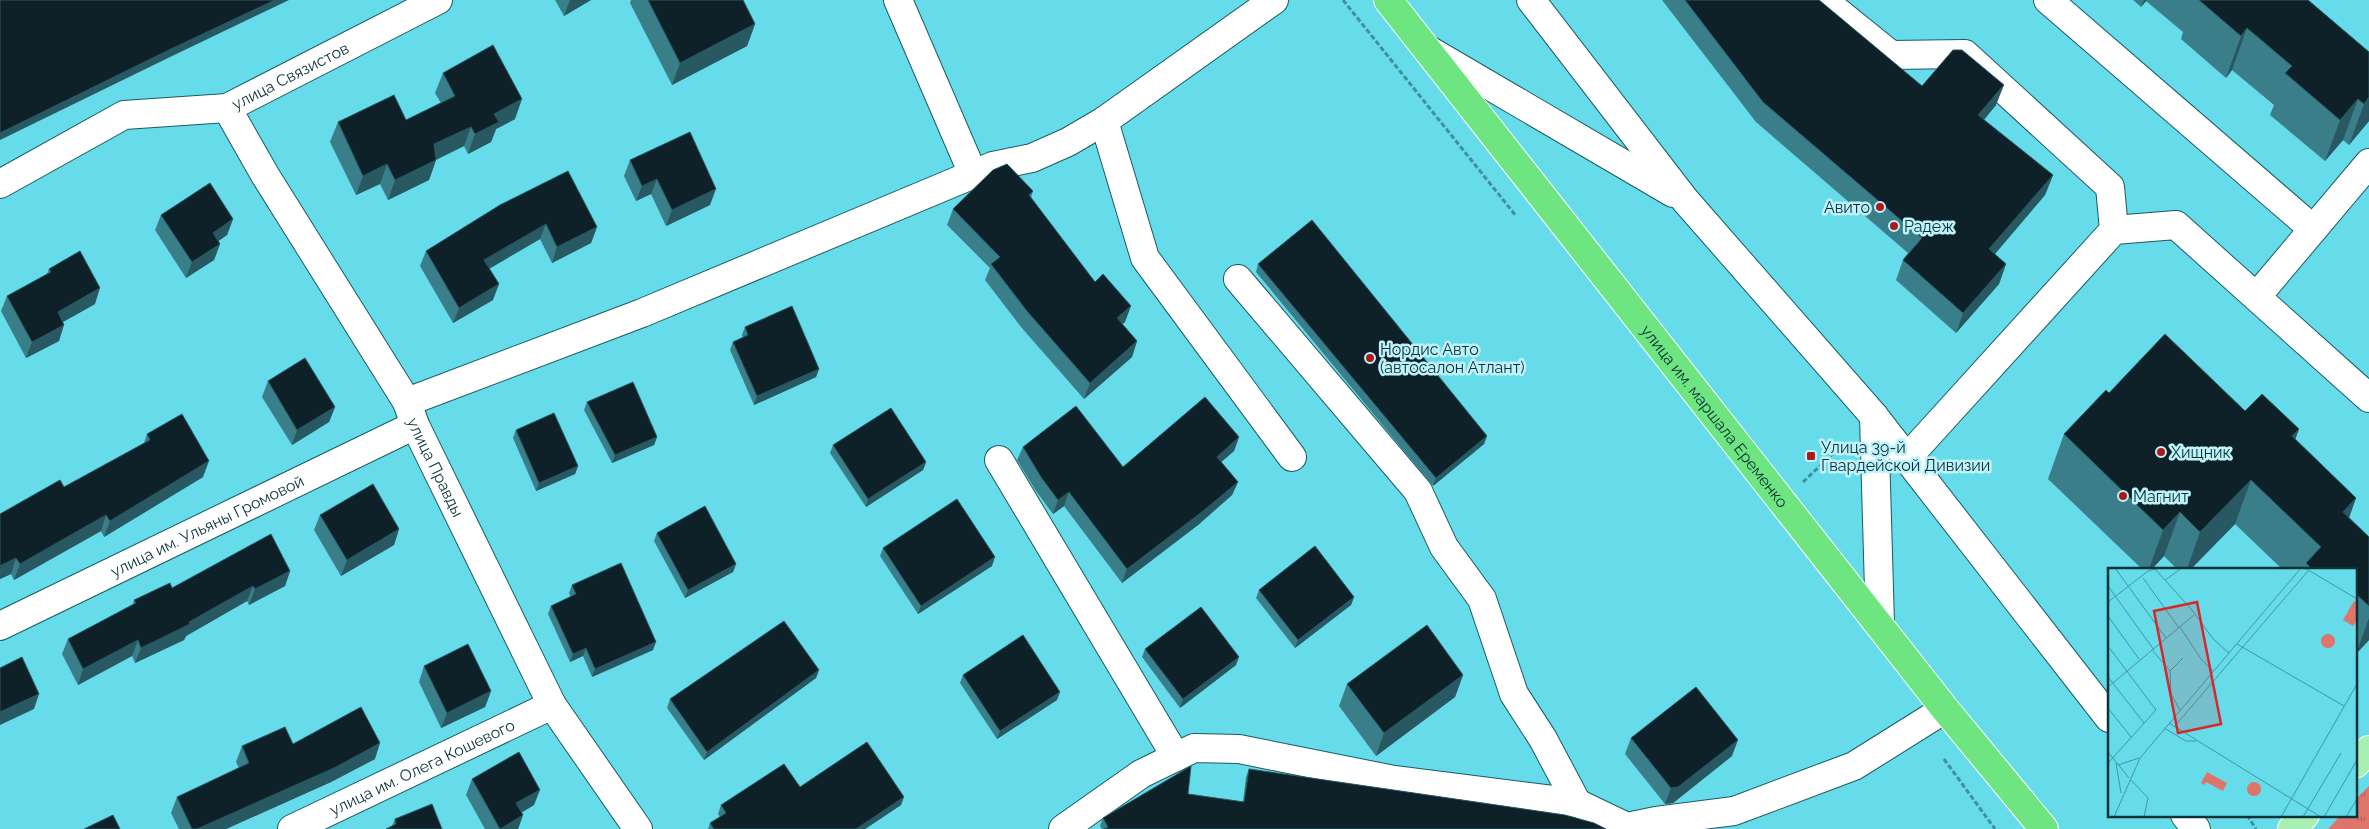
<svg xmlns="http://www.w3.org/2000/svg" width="2369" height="829" viewBox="0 0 2369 829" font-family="Raleway,sans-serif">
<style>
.grass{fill:url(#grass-tufts)}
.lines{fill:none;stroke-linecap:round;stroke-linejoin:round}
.minor-casing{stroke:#1a5b63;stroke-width:30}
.major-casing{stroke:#fff;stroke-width:30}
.highway-casing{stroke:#fff;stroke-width:30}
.path{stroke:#3e909b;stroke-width:3;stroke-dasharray:5 2.5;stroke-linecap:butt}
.minor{stroke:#fff;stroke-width:28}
.major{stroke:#a8efb3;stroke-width:28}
.highway{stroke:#6ee581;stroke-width:28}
.wall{fill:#3a7e89}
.shaded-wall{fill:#285862}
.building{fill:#0e2028;stroke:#285862}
.poi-dot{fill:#ac191b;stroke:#bff2fa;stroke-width:2}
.labels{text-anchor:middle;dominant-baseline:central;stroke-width:5;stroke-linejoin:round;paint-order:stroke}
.street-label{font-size:16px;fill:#0b3237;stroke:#bff2fa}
.poi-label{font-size:16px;fill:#0b3237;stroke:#bff2fa;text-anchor:start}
.inset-road{fill:none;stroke:#4297a2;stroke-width:1}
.view{fill:#d62828;fill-opacity:0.15;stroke:#d62828;stroke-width:2.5}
.inset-edge{fill:none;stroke:#0b3237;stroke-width:2.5}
</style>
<defs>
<pattern id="grass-tufts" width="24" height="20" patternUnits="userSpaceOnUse" patternTransform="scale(1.25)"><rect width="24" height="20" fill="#de746a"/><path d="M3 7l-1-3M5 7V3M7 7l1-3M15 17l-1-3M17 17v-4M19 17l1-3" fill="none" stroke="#b26058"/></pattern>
</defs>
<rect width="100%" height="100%" fill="#66dbea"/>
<path class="grass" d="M2369,786V829H2328L2341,815H2355V800Z"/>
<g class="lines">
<g class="minor-casing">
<g id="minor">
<path d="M898,0L973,174"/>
<path d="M1531,0L1685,200L1874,416L2109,718"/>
<path d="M1823,0L1891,55L1965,54L2110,187L2114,230"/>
<path d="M2048,0L2313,229"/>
<path d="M1427,49L1673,193"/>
<path id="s1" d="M227,108L265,175L407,402L415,425L552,705L638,829"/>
<path d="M1104,121L1145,258L1292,457"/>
<path id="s2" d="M0,184L124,115L227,108L438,0"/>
<path d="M1238,279L1418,491L1444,547L1482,599L1514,694L1543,739L1577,803"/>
<path d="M2257,296L2369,163"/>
<path d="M407,402L642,313L993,166L1032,158L1068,142L1104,121L1274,0"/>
<path d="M1874,416L1880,624"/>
<path d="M1907,458L2114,230L2176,225L2369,398"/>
<path d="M999,460L1176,757"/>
<path id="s3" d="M0,626L415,425"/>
<path d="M2185,815L2196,829"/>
<path id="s4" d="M292,829L552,705"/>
<path d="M1063,829L1141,774L1194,748L1239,749L1394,780L1577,803L1627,827L1656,821L1734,811L1854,766L1945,709"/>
</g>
</g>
<g class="major-casing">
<path id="major" d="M2355,764L2369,750
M2292,829L2305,815"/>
</g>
<g class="highway-casing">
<g id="highway">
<path id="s5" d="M1388,0L1945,709L2044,829"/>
</g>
</g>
<path class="path" d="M1343,0L1516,216
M1803,482L1844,443
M1944,759L1995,829
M2247,815L2256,829"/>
<use href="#minor" class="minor"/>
<use href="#major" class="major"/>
<use href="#highway" class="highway"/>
</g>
<path class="wall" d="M555,0H591L564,16Z
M631,0H743L755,24L747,46L672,85L630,3Z
M1662,0H1819L1922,86L1996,105L1984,120L2053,175L2045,195L1995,254L2006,264L1999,284L1956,333L1896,280L1903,260L1908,253L1756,122Z
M2133,0H2308L2369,52V121L2349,145L2343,140L2325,161L2270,115L2274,105L2232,70L2226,78L2181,39L2183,32L2146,1L2141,7Z
M443,73L515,119L496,129L491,142L468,154L464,146L436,160L429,180L388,200L380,184L356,195L330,142L338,122L406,120L441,103L435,93Z
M630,160L710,205L666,226L651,194L636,201L624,176Z
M1033,191L1031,198L1125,322L1122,324L1137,341L1132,357L1084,399L1021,327L985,280L990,268L947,225L953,209Z
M500,205L597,227L591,243L552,263L540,239L489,269L493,300L453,323L420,266L426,251Z
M161,215L233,219L227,235L218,241L220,244L214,260L186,278L155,230Z
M1258,264L1487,436L1484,444L1433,486L1256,272Z
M49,269L95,304L63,322L59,341L26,358L1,311L7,296L47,274Z
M745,327L819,369L816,377L754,405L730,350L733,342L743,338L742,335Z
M268,381L335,407L329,422L292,445L262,397Z
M2109,393L2245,411L2299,429L2295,439L2356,498L2349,518L2369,537V640L2356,654L2355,653V569H2282L2235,524L2191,569H2177L2164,556L2152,569H2142L2048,479L2064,434Z
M587,402L657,437L654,445L612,463L584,410Z
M516,430L578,466L575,474L536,491L513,438Z
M147,434L203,477L104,537L101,531L14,580L11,574L0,579L64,487L144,443Z
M1239,437L1234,451L1221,462L1238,482L1232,495L1198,525L1122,583L1064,506L1053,514L1036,491L1017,460L1023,447L1123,467Z
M833,445L926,462L923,470L866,507L830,453Z
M320,515L399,529L394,545L341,576L314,530Z
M657,533L736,564L733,572L685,598L654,541Z
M883,548L992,566L918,614L880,556Z
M290,571L285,586L249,605L247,601L186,636L184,640L135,663L132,656L78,685L62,654L68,639L133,604L134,600L172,588Z
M572,585L653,650L592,677L583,656L570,662L548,614L551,606L571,597L569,593Z
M1259,590L1354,597L1351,605L1295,648L1256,598Z
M1145,649L1236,665L1180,708L1142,657Z
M424,666L491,691L485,707L441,728L419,682Z
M819,670L816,678L704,760L667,708L670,699Z
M963,675L1057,700L997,739L960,683Z
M1463,675L1455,697L1376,756L1339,706L1347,684Z
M1631,738L1732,756L1673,803L1665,804L1625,754Z
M293,744L375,759L331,782L226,829H179L171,813L177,797L239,768L236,762L242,746Z
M1249,769L1606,829H1102L1100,826L1103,818L1188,794L1243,802L1246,777Z
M472,779L534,805L521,813L523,815L518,829H485L466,795Z
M800,787L901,805L865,829H708L710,823L720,817L718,814L721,805Z
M395,819L442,829L392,826Z"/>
<path class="shaded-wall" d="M275,0H289L168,58L0,140V133L171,49Z
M570,0H591L564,16Z
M2144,0H2147L2141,7Z
M755,24L747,46L672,85L680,63Z
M2247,28L2232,70L2226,78L2241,36Z
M2004,85L1996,105L1971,135L1978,115Z
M2369,97V121L2349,145L2364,104Z
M522,99L515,119L496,129L491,142L468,154L475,134L494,114Z
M2358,99L2343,140L2325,161L2340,120Z
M471,127L464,146L427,164L434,144Z
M436,160L429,180L388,200L395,180Z
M387,164L380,184L356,195L363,176Z
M2053,175L2045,195L1982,269L1989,249Z
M657,179L651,194L636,201L642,186Z
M716,189L710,205L666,226L672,210Z
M233,219L227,235L207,249L213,233Z
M546,224L540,239L478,275L484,260Z
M597,227L591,243L552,263L557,247Z
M220,244L214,260L186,278L192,262Z
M2006,264L1999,284L1956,333L1963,313Z
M499,284L493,300L453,323L459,308Z
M100,288L95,304L52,328L58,312Z
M1131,306L1125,322L1111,334L1117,318Z
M64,325L59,341L26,358L32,342Z
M1137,341L1132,357L1084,399L1090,383Z
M819,369L816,377L754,405L757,396Z
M335,407L329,422L292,445L297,430Z
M2299,429L2283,473L2292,436Z
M1487,436L1484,444L1433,486L1436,478Z
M657,437L654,445L612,463L615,455Z
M1239,437L1234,451L1211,471L1217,457Z
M209,461L203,477L104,537L110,521Z
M926,462L923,470L866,507L868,499Z
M578,466L575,474L536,491L539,483Z
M2251,480L2235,524L2191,569H2187L2200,532Z
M1238,482L1232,495L1198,525L1122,583L1127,569Z
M1069,492L1064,506L1053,514L1058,500Z
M2356,498L2340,542L2343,512Z
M2180,512L2164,556L2152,569H2149L2163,530Z
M106,515L101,531L14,580L20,564Z
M399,529L394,545L341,576L347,560Z
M995,557L992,566L918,614L921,606Z
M16,558L11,574L0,579V566Z
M736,564L733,572L685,598L688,590Z
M290,571L285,586L249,605L255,589Z
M253,586L247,601L186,636L184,640L135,663L141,648Z
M1354,597L1351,605L1295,648L1298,640Z
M2369,618V640L2356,654Z
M138,640L132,656L78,685L83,669Z
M656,642L653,650L592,677L595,669Z
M586,648L583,656L570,662L573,654Z
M1239,657L1236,665L1180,708L1183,699Z
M819,670L816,678L704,760L707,752Z
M1463,675L1455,697L1376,756L1384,733Z
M491,691L485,707L441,728L447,713Z
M1060,692L1057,700L997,739L1000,731Z
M39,694L34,709L0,725V712Z
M1738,740L1732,756L1673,803L1665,804L1671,788Z
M380,743L375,759L331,782L226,829H197Z
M540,790L534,805L510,819L516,803Z
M904,797L901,805L865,829H856Z
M523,815L518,829H499H500Z"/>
<path class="building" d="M0,0H275L171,49L0,133Z
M648,0H743L755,24L680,63Z
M1685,0H1819L1922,86L1953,50H1962L2004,85L1978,115L2053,175L1989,249L2006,264L1963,313L1903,260L1922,238L1763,102Z
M2199,0H2308L2369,52V97L2364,104L2358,99L2340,120L2285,73L2292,66L2247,28L2241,36Z
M493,45L522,99L494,114L499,122L475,134L471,127L434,144L436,160L395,180L387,164L363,176L338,122L394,95L406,120L455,96L443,73Z
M690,132L716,189L672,210L657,179L642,186L630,160Z
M1007,164L1033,191L1029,195L1095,282L1103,274L1131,306L1117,318L1137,341L1090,383L1027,311L991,264L1000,257L953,209L993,170Z
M568,171L597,227L557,247L546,224L484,260L499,284L459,308L426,251L500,205Z
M210,183L233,219L213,233L220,244L192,262L161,215Z
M1312,220L1487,436L1436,478L1258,264Z
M80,251L100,288L58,312L64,325L32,342L7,296L51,272L49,269Z
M792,306L819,369L757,396L733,342L748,335L745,327Z
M2165,334L2245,411L2262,394L2299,429L2292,436L2356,498L2343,512L2369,537V606L2355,593V569H2312L2306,563L2321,547L2251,480L2200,532L2180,512L2163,530L2064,434L2106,390L2109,393Z
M305,358L335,407L297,430L268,381Z
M633,382L657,437L615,455L587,402Z
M1205,397L1239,437L1217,457L1238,482L1203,511L1127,569L1069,492L1058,500L1041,477L1023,447L1076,406L1123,467Z
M891,408L926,462L868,499L833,445Z
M554,413L578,466L539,483L516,430Z
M182,414L209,461L110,521L106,515L20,564L16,558L0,566V514L60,480L64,487L150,440L147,434Z
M373,484L399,529L347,560L320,515Z
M957,499L995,557L921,606L883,548Z
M705,506L736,564L688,590L657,533Z
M271,534L290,571L255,589L253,586L189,622L190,624L141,648L138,640L83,669L68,639L136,603L134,600L170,583L172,588Z
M1315,546L1354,597L1298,640L1259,590Z
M621,563L656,642L595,669L586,648L573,654L551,606L576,594L572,585Z
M1201,607L1239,657L1183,699L1145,649Z
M784,621L819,670L707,752L670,699Z
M1427,625L1463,675L1384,733L1347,684Z
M1023,635L1060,692L1000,731L963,675Z
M468,644L491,691L447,713L424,666Z
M22,657L39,694L0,712V668Z
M1696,687L1738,740L1678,787L1671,788L1631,738Z
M361,707L380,743L336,767L197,829H192L177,797L249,763L242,746L285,727L293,744Z
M867,742L904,797L856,829H714L710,823L726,813L721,805L784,764L800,787Z
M519,752L540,790L516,803L523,815L500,829L472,779Z
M1191,766L1188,794L1244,802L1249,769L1565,815L1594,823L1606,829H1104L1108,827L1103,818Z
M432,804L442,829H386L396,824L395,819Z
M113,815L120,829H84Z"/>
<g class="poi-dot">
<circle cx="1880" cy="207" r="5"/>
<circle cx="1894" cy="226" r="5"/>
<circle cx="1370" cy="358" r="5"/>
<circle cx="2161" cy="452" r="5"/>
<rect x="1806" y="451" width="10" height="10" rx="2.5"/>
<circle cx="2123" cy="496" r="5"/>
</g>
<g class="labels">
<g class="street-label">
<text stroke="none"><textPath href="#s2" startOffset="316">улица Связистов</textPath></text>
<text stroke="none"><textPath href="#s5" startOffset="529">улица им. маршала Еременко</textPath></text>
<text stroke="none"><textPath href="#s1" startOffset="416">улица Правды</textPath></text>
<text stroke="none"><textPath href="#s3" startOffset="230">улица им. Ульяны Громовой</textPath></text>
<text stroke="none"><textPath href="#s4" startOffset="144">улица им. Олега Кошевого</textPath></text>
</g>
<g class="poi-label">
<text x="1870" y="207" text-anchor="end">Авито</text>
<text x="1904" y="226">Радеж</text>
<text x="1380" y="349">Нордис Авто<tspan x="1380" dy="18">(автосалон Атлант)</tspan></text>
<text x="1821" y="447">Улица 39-й<tspan x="1821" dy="18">Гвардейской Дивизии</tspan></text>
<text x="2171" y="452">Хищник</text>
<text x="2133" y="496">Магнит</text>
</g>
</g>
<g transform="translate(2108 568)">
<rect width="249" height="249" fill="#66dbea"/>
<path d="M246,33L249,35V52L245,58L235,52ZM213 73a7 7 0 1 1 14 0a7 7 0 1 1-14 0ZM99,204L119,215L115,223L98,214L96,217L93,215ZM139 221a7 7 0 1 1 14 0a7 7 0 1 1-14 0Z" fill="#de746a"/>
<path class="inset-road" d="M7,0L58,70M197,0L249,31M47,1L84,42L106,72L121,85M35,10L71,60M57,12L74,0M0,18L46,82M0,34L40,3L47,1M0,48L31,91M72,59L93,91L105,103M129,76L236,138M0,78L48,142L0,195M45,83L62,103L63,126L72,142M62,103L75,90M0,109L36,155M0,119L86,47M0,140L23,169M61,155L213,249M66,159L200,3M56,160L78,173H88M0,184L21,210M8,195L13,225M10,197L31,190M23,212L40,230L36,249M6,249L32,190L193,0M173,249L249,116M195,249L233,185M216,249L249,192M238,249L249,231"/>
<path class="view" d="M89,34L113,156L70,165L46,43Z"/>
<rect width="249" height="249" class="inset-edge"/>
</g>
</svg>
